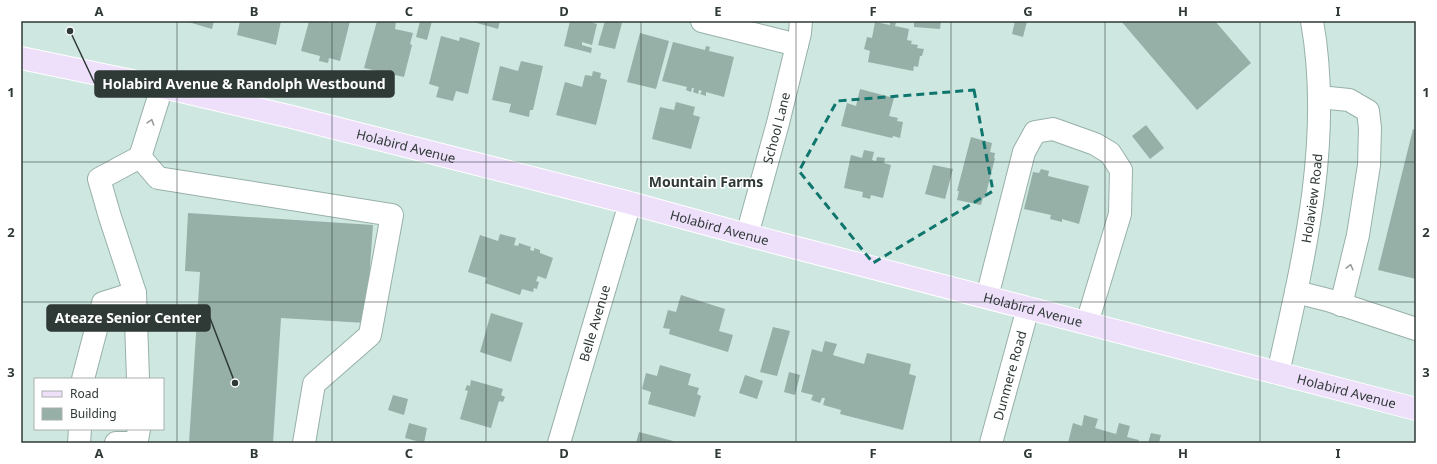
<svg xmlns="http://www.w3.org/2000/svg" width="1437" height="464" viewBox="0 0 1437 464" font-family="'Noto Sans',sans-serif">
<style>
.building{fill:#96afa7}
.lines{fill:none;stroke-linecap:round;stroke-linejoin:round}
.minor-casing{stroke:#97b0a8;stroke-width:24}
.major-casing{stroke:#fff;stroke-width:24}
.minor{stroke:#fff;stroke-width:22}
.major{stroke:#eedffb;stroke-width:22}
.oneway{stroke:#979c9a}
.marked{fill:none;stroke:#0f766e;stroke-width:3;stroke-dasharray:8 5;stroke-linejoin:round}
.grid{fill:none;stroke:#2f3936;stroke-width:1;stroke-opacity:0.55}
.labels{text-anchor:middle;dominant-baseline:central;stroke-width:3;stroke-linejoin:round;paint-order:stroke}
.street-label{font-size:13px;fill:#2f3936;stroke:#fff}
.neighbourhood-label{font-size:14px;font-weight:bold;fill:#2f3936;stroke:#fff}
.leader{fill:none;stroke:#2f3936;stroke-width:1.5}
.callout-dot{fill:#2f3936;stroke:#fff;stroke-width:1.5}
.callout{fill:#2f3936;stroke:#2f3936;stroke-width:1.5}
.callout-label{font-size:14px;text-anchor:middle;font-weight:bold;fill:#fff}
.neatline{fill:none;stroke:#2f3936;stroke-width:1.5}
.grid-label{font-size:13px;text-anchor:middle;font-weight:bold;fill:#2f3936}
</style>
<rect width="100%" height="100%" fill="#cee7e0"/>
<path class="building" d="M185,21H214L212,29Z
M240,21H281L276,45L237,35Z
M309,21H322L329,23L330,21H350L340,61L329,58L328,63L319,61L320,56L301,51Z
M377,21H396L395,29L413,33L410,44L412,45L404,77L364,68Z
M420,21H432L427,40L416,37Z
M470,21H500L498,29Z
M570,21H586L597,24L592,45L582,42V45L592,48L591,53L564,46Z
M605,21H613L622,23L615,49L598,45Z
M914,21H941L940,29L914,27Z
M1015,21H1027L1023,37L1012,34Z
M1121,21H1215L1251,63L1197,110Z
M875,22L890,25V22L896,23L895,26L909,29L907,40L912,41L911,44L918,45L917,48L924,49L922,56H920L918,67L914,66L913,71L868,62L870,51L864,49L867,37L872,38Z
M640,33L669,41L656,89L627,82Z
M441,36L459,41L460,37L480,43L468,94L456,91L453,101L436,97L439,87L429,84Z
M673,42L705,50L706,46L710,47L709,51L734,57L724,97L706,92V96L700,94L702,91L699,90L698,94L693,92L694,88H692L691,92L686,90L687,87L662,81Z
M521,61L543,66L533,110H530L529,117L509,112L511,104L492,100L500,66L518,71Z
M593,71L601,73L600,78L607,80L596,125L556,115L565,82L582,87L585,75L592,76Z
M860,89L894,98L889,116L898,118L897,121L903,122L900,138L893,136L892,138L841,126L847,103L856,106Z
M676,102L695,107L693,115L700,117L691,149L652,139L660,107L674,110Z
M1146,125L1164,148L1150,159L1132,136Z
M1413,129L1416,130V279L1378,270Z
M971,137L992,143L990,152L995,153L994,158H995L985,198H983L981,205L957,200L959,191H957Z
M864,150L874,152L872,160L876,161L877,157L885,158L884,163L891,165L883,198L871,195L870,199L862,197L863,192L844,188L851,155L862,158Z
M933,165L953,169L945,199L925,194Z
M1041,169L1049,171L1048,176L1089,186L1079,224L1062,219V222L1050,219L1051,215L1024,209L1033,172L1039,173Z
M188,213L373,225L366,323L281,318L273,443H189L200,272L185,271Z
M500,234L516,238L514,245L518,246L519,243L531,247L530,250L534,251V248L540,250V253L553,258L546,279L538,276L536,281L539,282L537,289L534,288L533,292L522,289L520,295L485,283L487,278L468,272L480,235L498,241Z
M681,295L725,309L719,331L733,335L728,352L669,334L670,329L663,328L668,310L676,312Z
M491,313L523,323L511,362L480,352Z
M773,327L790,331L777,376L760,372Z
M825,341L837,344L833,355L836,356L864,364L867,353L911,364L909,374L916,376L903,430L840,414L841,410L823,405L825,398H822L820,403L811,400L813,395L801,392L812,349L822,352Z
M660,365L691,374L688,385L699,388L697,394L701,396L695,417L648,404L651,392L642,389L646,373L657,376Z
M789,372L800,375L795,395L784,392Z
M745,375L763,381L757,399L739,393Z
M471,380L503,389L501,395L505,397L503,402L499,401L491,428L460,419L468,391L465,390L467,385L470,386Z
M393,395L408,399L404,415L388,410Z
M1084,415L1098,419L1095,428L1116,434L1119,423L1130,426L1127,437L1139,440L1138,443H1068L1073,423L1082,426Z
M409,423L427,428L424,443L405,438Z
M639,432L673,441L672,443H636Z
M1151,433L1161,435L1159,443H1148Z"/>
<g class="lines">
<g class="minor-casing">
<g id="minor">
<path d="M702,21L797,45"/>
<path d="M1319,97L1349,100L1368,111L1370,128L1369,165L1358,235L1341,305"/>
<path d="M140,157L158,178L392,215L370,335L314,384L304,443"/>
<path id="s1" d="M747,235L778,123L800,33L801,21"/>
<path d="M1296,292L1328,300L1416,329"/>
<path d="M987,297L1024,152L1035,132L1053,129L1095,144L1110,153L1121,170L1120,214L1087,323"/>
<path id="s2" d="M1278,373C1304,258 1333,139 1312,21"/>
<path d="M83,379L103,303L135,293"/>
<path d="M138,379L135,293L110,217L99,179L140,157L162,87"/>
<path d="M79,443L80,429"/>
<path d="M116,443H131L137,440L139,429"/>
<path id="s3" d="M559,443L630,203"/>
<path id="s4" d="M991,443L1028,308"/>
</g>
</g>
<g class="major-casing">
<g id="major">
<path id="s5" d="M21,58L185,92L292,117L630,203L747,235L1416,409"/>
</g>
</g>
<use href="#minor" class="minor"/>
<use href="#major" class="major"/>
</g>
<defs><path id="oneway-chevron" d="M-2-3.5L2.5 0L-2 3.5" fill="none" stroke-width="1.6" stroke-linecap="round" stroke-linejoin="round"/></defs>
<g class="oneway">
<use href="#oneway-chevron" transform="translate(151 122) rotate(-72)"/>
<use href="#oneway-chevron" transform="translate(1350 267) rotate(-76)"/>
</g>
<path class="marked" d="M974,90L993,191L873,263L799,171L837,101Z"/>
<path class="grid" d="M177,21V443M332,21V443M486,21V443M641,21V443M796,21V443M951,21V443M1105,21V443M1260,21V443M21,162H1416M21,302H1416"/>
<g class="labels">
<g class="street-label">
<text stroke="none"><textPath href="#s1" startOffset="111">School Lane</textPath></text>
<text stroke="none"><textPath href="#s5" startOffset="395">Holabird Avenue</textPath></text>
<text stroke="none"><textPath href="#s2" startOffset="178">Holaview Road</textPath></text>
<text stroke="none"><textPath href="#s5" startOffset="719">Holabird Avenue</textPath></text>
<text stroke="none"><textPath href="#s5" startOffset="1043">Holabird Avenue</textPath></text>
<text stroke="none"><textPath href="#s3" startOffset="125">Belle Avenue</textPath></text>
<text stroke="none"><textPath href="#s4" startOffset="70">Dunmere Road</textPath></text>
<text stroke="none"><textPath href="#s5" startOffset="1367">Holabird Avenue</textPath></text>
</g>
<g class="neighbourhood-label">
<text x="706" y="181">Mountain Farms</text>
</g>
</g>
<path class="leader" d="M70 31L95 84M235 383L210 318"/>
<g class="callout-dot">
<circle cx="70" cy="31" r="4"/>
<circle cx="235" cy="383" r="4"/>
</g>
<g class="callout">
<rect x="95" y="71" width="299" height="26" rx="4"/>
<rect x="47" y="305" width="163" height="26" rx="4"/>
</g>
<g class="callout-label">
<text x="244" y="89">Holabird Avenue &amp; Randolph Westbound</text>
<text x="128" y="323">Ateaze Senior Center</text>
</g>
<rect width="1437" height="464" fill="none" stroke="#ffffff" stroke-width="44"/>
<rect x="34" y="378" width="130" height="52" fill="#ffffff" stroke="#acb0af"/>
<rect x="42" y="391" width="20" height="6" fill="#eedffb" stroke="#acb0af"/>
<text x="70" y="398" font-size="12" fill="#2f3936">Road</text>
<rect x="42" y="408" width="20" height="12" fill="#96afa7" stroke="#acb0af"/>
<text x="70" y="418" font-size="12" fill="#2f3936">Building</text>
<rect x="22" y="22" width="1393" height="420" class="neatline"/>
<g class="grid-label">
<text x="99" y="16">A</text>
<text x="254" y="16">B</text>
<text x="409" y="16">C</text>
<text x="564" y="16">D</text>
<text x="718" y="16">E</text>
<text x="873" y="16">F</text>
<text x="1028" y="16">G</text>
<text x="1183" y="16">H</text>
<text x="1338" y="16">I</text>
<text x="11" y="97">1</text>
<text x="1426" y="97">1</text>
<text x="11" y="237">2</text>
<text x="1426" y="237">2</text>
<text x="11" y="377">3</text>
<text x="1426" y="377">3</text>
<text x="99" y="458">A</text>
<text x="254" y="458">B</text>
<text x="409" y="458">C</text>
<text x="564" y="458">D</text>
<text x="718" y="458">E</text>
<text x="873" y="458">F</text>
<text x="1028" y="458">G</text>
<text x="1183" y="458">H</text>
<text x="1338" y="458">I</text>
</g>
</svg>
